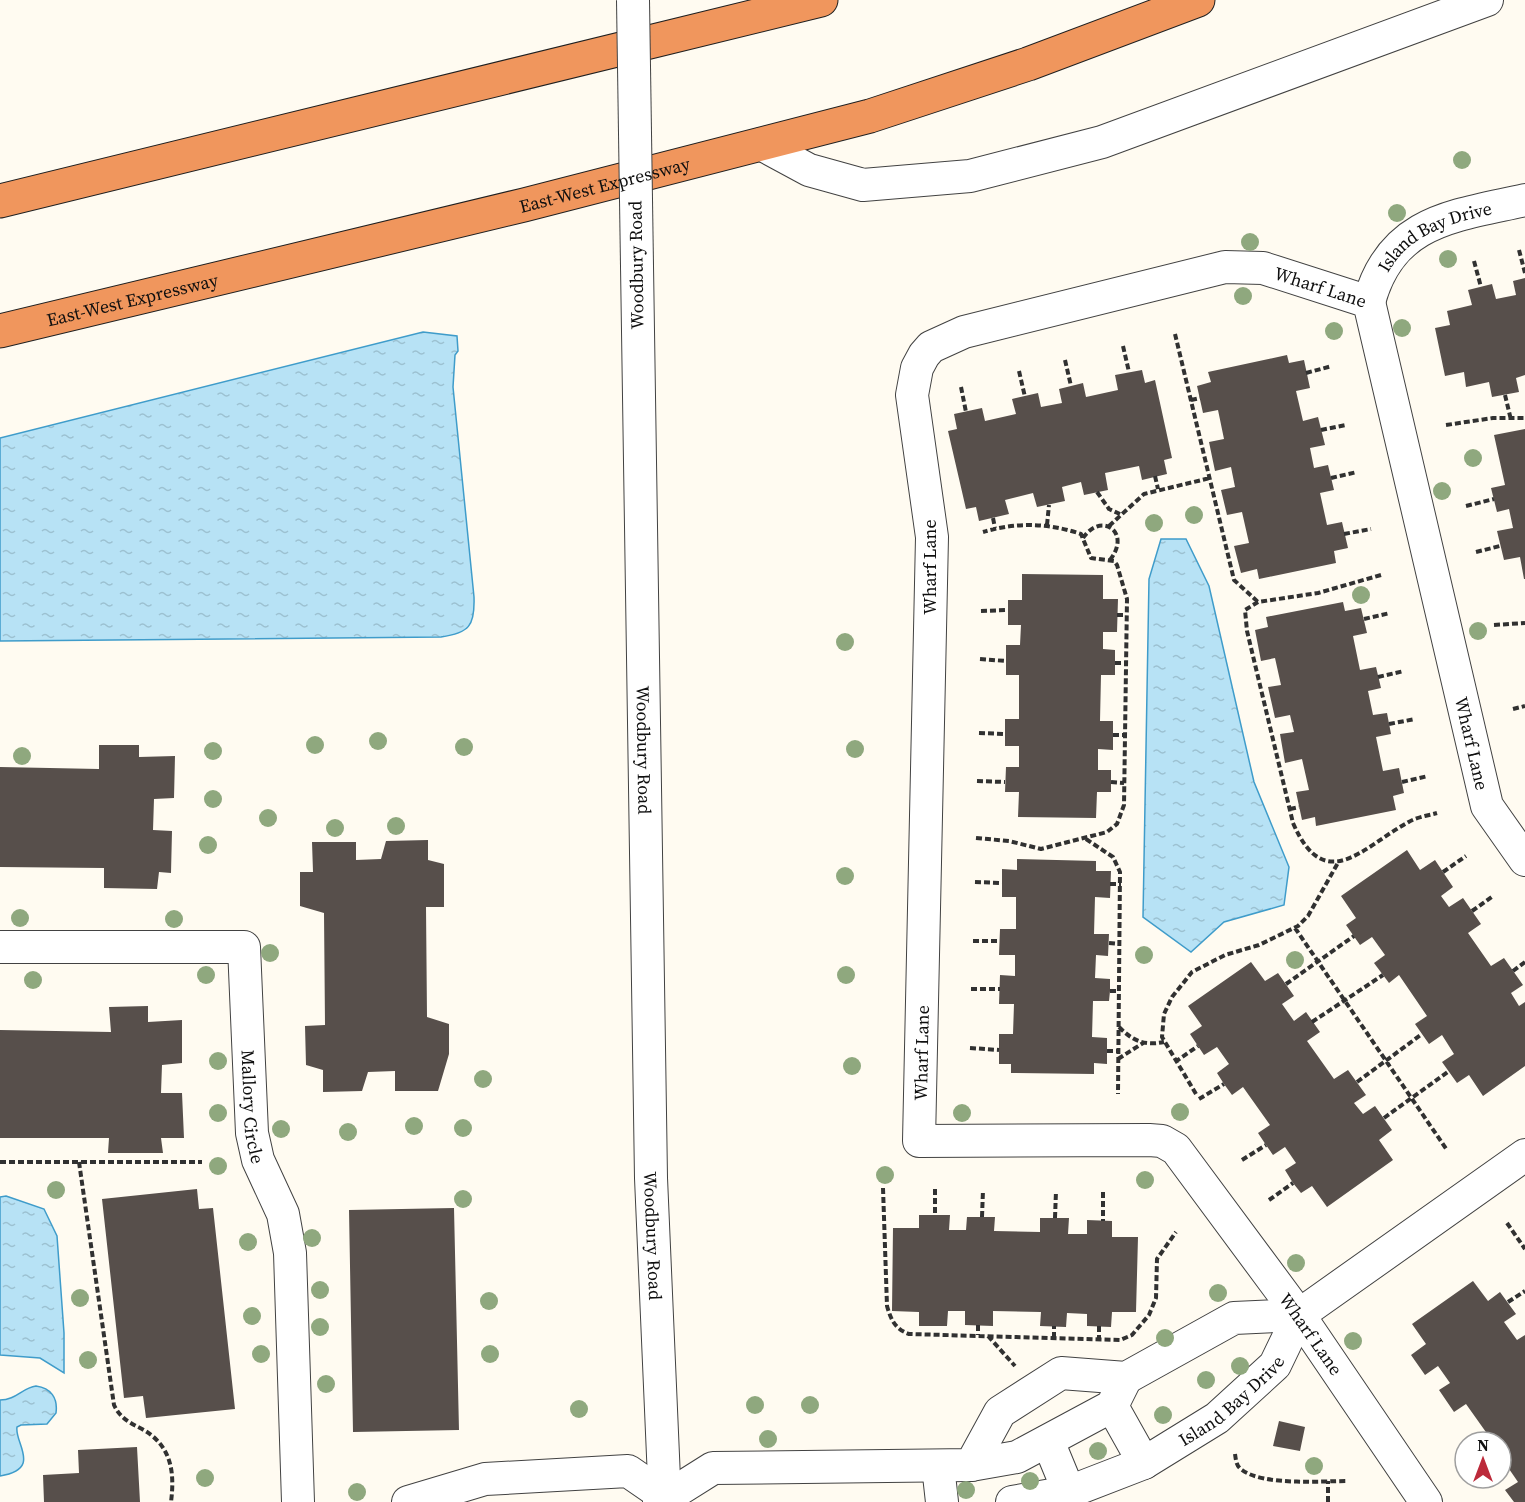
<svg xmlns="http://www.w3.org/2000/svg" width="1525" height="1502" viewBox="0 0 1525 1502" font-family="'Source Serif 4',serif">
<style>
.water{fill:url(#water-ripples);stroke:#3f9cca;stroke-width:1.5}
.building{fill:#574f4b}
.lines{fill:none;stroke-linecap:round;stroke-linejoin:round}
.minor-casing{stroke:#424242;stroke-width:34}
.highway-casing{stroke:#202020;stroke-width:35}
.path{stroke:#313131;stroke-width:4;stroke-dasharray:6 3;stroke-linecap:butt}
.minor{stroke:#fff;stroke-width:32}
.highway{stroke:#f0965d;stroke-width:33}
.minor-bridge-casing{stroke:#424242;stroke-width:34;stroke-linecap:butt}
.minor-bridge{stroke:#fff;stroke-width:32}
.tree{fill:#8fa87e}
.labels{text-anchor:middle;dominant-baseline:central;stroke-width:6;stroke-linejoin:round;paint-order:stroke}
.street-label{font-size:18px;fill:#0f0f0f;stroke:#fff}
</style>
<defs>
<pattern id="water-ripples" width="26" height="14" patternUnits="userSpaceOnUse" patternTransform="scale(1.5)"><rect width="26" height="14" fill="#b7e2f5"/><path d="M2 4q2-2 4 0t4 0M15 11q2-2 4 0t4 0" fill="none" stroke="#9cc1d1"/></pattern>
</defs>
<rect width="100%" height="100%" fill="#fffbf1"/>
<path class="water" d="M423,332L457,336L458,351L455,355L453,387L474,597C475,626 469,633 441,637L0,641V438Z
M1161,539H1186L1209,586L1254,782L1289,867L1284,905L1224,922L1191,952L1143,917L1149,579Z
M6,1196L44,1209L57,1236L64,1333V1373L40,1358L0,1355V1197Z
M36,1386C51,1388 58,1398 56,1413L47,1424L21,1425L17,1427C14,1443 43,1469 0,1476V1400C16,1400 22,1388 36,1386Z"/>
<path class="building" d="M1525,278V375L1516,378L1519,392L1492,397L1489,382L1466,387L1464,372L1445,376L1435,328L1450,325L1447,311L1472,305L1468,290L1492,284L1496,299L1516,295L1513,281Z
M1287,355L1289,363L1304,360L1310,388L1296,391L1303,421L1318,417L1325,445L1310,448L1314,468L1328,465L1334,490L1320,493L1327,525L1342,522L1348,548L1334,551L1336,563L1259,579L1257,569L1241,573L1234,546L1249,543L1242,512L1227,515L1221,490L1235,487L1231,467L1215,471L1209,442L1224,439L1218,410L1203,413L1197,386L1211,382L1208,372Z
M1142,370L1145,383L1155,380L1172,458L1164,460L1167,474L1142,480L1139,466L1105,473L1108,490L1084,495L1081,482L1062,487L1065,501L1037,507L1033,493L1005,500L1009,514L979,521L976,507L966,509L948,431L957,429L954,414L982,408L985,421L1016,414L1012,399L1038,393L1041,407L1062,403L1059,389L1083,383L1086,397L1118,390L1115,375Z
M1525,429V579H1524L1520,557L1504,560L1497,531L1513,528L1509,509L1497,512L1491,488L1505,485L1494,435Z
M1022,574L1103,575V599H1118L1117,632H1103V649L1115,650V675H1101L1100,721H1113V750L1098,749V770H1111V792H1097L1096,818L1018,817L1019,792H1005L1006,767H1019V746H1005V719H1019V675H1006V645H1020L1021,625H1008V600H1022Z
M1343,602L1345,611L1361,608L1367,633L1353,636L1360,670L1376,667L1381,688L1368,691L1373,715L1387,713L1391,734L1376,737L1383,771L1399,768L1404,793L1393,796L1396,810L1316,826L1315,817L1302,820L1296,792L1309,790L1302,759L1285,763L1280,734L1294,732L1290,715L1275,718L1268,687L1281,685L1275,658L1261,661L1255,630L1268,627L1266,617Z
M99,745H139V757L175,756L174,798L154,799L153,830L172,831L171,873L159,872L157,889L104,888V868L0,867V767L99,769Z
M428,840V860L444,864V907H426L427,1017L449,1024V1054L438,1091H395V1071L368,1072L362,1091L323,1092V1070L306,1065L305,1026L325,1025L324,913L300,906V872H313L312,842H356V860L381,859L386,841Z
M1407,850L1420,870L1435,860L1453,887L1441,896L1449,907L1463,898L1481,924L1468,933L1491,966L1504,958L1523,985L1511,993L1519,1006L1525,1002V1066L1483,1096L1469,1075L1457,1083L1442,1062L1454,1054L1442,1035L1429,1044L1415,1024L1427,1016L1399,975L1389,983L1374,963L1385,955L1372,937L1360,945L1346,925L1356,918L1341,896Z
M1017,859L1096,861V871H1111L1110,898L1095,897L1094,934H1109L1108,956L1096,955L1095,978L1110,979V991L1109,1001H1093L1092,1037L1107,1038V1064L1094,1063V1074L1011,1073V1064H999V1034H1013L1014,1004H999L1000,975L1015,976V955H999L1000,929H1016V897H1002V869L1017,870Z
M1251,962L1265,981L1278,973L1294,996L1282,1004L1294,1021L1306,1012L1320,1032L1307,1041L1334,1079L1348,1070L1366,1095L1354,1103L1363,1114L1375,1106L1392,1130L1379,1140L1393,1160L1327,1207L1312,1186L1301,1193L1293,1183L1285,1170L1296,1163L1285,1147L1273,1155L1266,1145L1258,1133L1270,1125L1243,1087L1232,1095L1224,1084L1217,1073L1229,1064L1217,1047L1204,1055L1190,1034L1202,1026L1188,1006Z
M148,1006V1022L182,1020V1063L162,1065L161,1093H182L184,1138H161L163,1153H108L109,1138H0V1030L111,1032L109,1007Z
M197,1189L199,1209L213,1208L235,1409L146,1418L143,1396L124,1398L102,1199Z
M454,1208L459,1430L353,1432L349,1210Z
M919,1215H950L949,1230H966L967,1217H995L994,1231L1040,1232V1218H1069L1068,1234H1087V1220L1112,1221V1237H1138L1136,1312H1112L1111,1327L1087,1326V1314L1067,1313L1066,1327L1040,1326L1041,1312L993,1311V1326L965,1325V1311H948L947,1326H919V1312L892,1311L893,1228H919Z
M1473,1281L1488,1301L1500,1292L1516,1314L1504,1322L1517,1340L1525,1335V1502H1514L1505,1490L1518,1482L1507,1466L1501,1470V1442H1493L1466,1404L1454,1412L1439,1390L1450,1383L1438,1366L1425,1375L1411,1355L1426,1344L1412,1324Z
M1279,1421L1305,1427L1300,1451L1273,1446Z
M137,1447L140,1502H44L43,1475L79,1473L78,1450Z"/>
<g class="lines">
<g class="minor-casing">
<g id="minor">
<path d="M761,144L809,170L863,185L970,176L1102,142L1487,0"/>
<path id="s1" d="M637,266L651,1178L665,1502"/>
<path id="s2" d="M1369,302C1391,220 1454,216 1525,200"/>
<path id="s3" d="M0,947H244L252,1133L258,1160L283,1214L290,1253L298,1502"/>
<path d="M1112,1406L1144,1463"/>
<path d="M1048,1441L1069,1492"/>
<path d="M971,1465L1017,1457L1112,1406L1126,1378"/>
<path d="M938,1466L942,1502"/>
<path d="M408,1502L485,1479L628,1471L673,1502"/>
<path d="M659,1502L713,1468L971,1465L1000,1412L1061,1373L1126,1378L1234,1318L1299,1315"/>
<path id="s4" d="M1012,1502L1069,1492L1144,1463L1217,1418L1275,1365L1299,1315L1525,1155"/>
<path id="s5" d="M1426,1502L1299,1315L1176,1149L1162,1141L1149,1140L919,1141L932,537L912,395L917,368L924,355L931,347L964,332L1225,267L1263,268L1369,302L1487,806L1525,860"/>
</g>
</g>
<g class="highway-casing">
<g id="highway">
<path d="M0,201L821,0"/>
<path id="s6" d="M0,331L524,205L870,116L1028,64L1198,0"/>
</g>
</g>
<path class="path" d="M1519,250L1525,273
M1474,261L1481,287
M1175,334L1234,580L1258,602
M1123,346L1129,372
M1065,360L1071,386
M1019,371L1025,397
M1306,373L1332,366
M961,387L966,412
M1505,395L1511,420
M1191,400L1200,398
M1446,425L1493,418H1525
M1321,430L1346,425
M1155,476L1158,489
M1331,478L1357,472
M1097,492L1109,509L1120,514
M1466,506L1494,499
M993,518L995,528
M1047,525L1049,505
M1109,526L1144,494L1210,478
M1344,534L1371,529
M1083,538C1101,511 1132,532 1110,560
M1476,552L1500,546
M1381,575L1318,593L1258,602L1245,610L1247,631L1293,823C1325,897 1364,846 1407,823C1416,817 1427,816 1437,813
M981,611L1008,610
M1117,615H1126
M1364,619L1390,613
M1494,625L1525,623
M980,659L1006,661
M1115,663H1126
M1378,677L1404,671
M1513,709L1525,706
M1389,724L1415,719
M979,733L1005,734
M1113,735H1125
M977,781L1005,782
M1111,782L1124,783
M1402,782L1428,776
M1290,809L1299,807
M976,838L1009,841L1041,849L1107,832L1117,824L1124,805L1127,599L1117,565L1114,561L1091,558L1081,534C1048,523 1017,522 983,532
M1086,839L1113,857L1120,872L1118,1094
M1443,872L1466,856
M975,882L1002,883
M1110,884H1121
M1472,911L1493,896
M1295,928L1447,1150
M973,941H999
M1109,943L1120,944
M1513,971L1525,962
M1286,984L1354,936
M971,989H1000
M1110,991H1119
M1312,1022L1383,975
M1119,1027C1133,1041 1144,1046 1164,1042
M970,1048L999,1050
M1107,1051H1118
M1118,1059L1143,1043
M1175,1062L1198,1046
M1357,1082L1422,1034
M1196,1094L1162,1037L1164,1014L1172,997L1192,972L1225,955L1259,945L1298,926L1308,916L1339,861
M1199,1099L1224,1084
M1384,1118L1449,1071
M1242,1160L1266,1145
M0,1162H202
M79,1162L114,1405C120,1418 130,1423 142,1429C171,1445 175,1471 171,1502
M883,1188L887,1306C891,1320 895,1329 909,1334L1120,1340L1132,1335L1149,1315L1156,1298L1157,1259L1176,1232
M935,1189V1215
M1103,1192V1221
M1269,1200L1293,1183
M982,1217L983,1190
M1055,1218L1056,1191
M1507,1223L1525,1249
M1508,1302L1525,1291
M978,1325V1335
M1099,1326V1339
M988,1336L1015,1366
M1054,1338V1326
M1235,1454C1236,1460 1236,1466 1242,1470C1264,1486 1322,1481 1348,1481
M1328,1502V1481"/>
<use href="#minor" class="minor"/>
<use href="#highway" class="highway"/>
<g class="minor-bridge-casing">
<path id="minor-bridge" d="M633,0L637,266"/>
</g>
<use href="#minor-bridge" class="minor-bridge"/>
</g>
<g class="tree">
<circle cx="1462" cy="160" r="9"/>
<circle cx="1397" cy="213" r="9"/>
<circle cx="1250" cy="242" r="9"/>
<circle cx="1448" cy="259" r="9"/>
<circle cx="1243" cy="296" r="9"/>
<circle cx="1402" cy="328" r="9"/>
<circle cx="1334" cy="331" r="9"/>
<circle cx="1473" cy="458" r="9"/>
<circle cx="1442" cy="491" r="9"/>
<circle cx="1194" cy="515" r="9"/>
<circle cx="1154" cy="523" r="9"/>
<circle cx="1361" cy="595" r="9"/>
<circle cx="1478" cy="631" r="9"/>
<circle cx="845" cy="642" r="9"/>
<circle cx="378" cy="741" r="9"/>
<circle cx="315" cy="745" r="9"/>
<circle cx="464" cy="747" r="9"/>
<circle cx="855" cy="749" r="9"/>
<circle cx="213" cy="751" r="9"/>
<circle cx="22" cy="756" r="9"/>
<circle cx="213" cy="799" r="9"/>
<circle cx="268" cy="818" r="9"/>
<circle cx="396" cy="826" r="9"/>
<circle cx="335" cy="828" r="9"/>
<circle cx="208" cy="845" r="9"/>
<circle cx="845" cy="876" r="9"/>
<circle cx="20" cy="918" r="9"/>
<circle cx="174" cy="919" r="9"/>
<circle cx="270" cy="953" r="9"/>
<circle cx="1144" cy="955" r="9"/>
<circle cx="1295" cy="960" r="9"/>
<circle cx="206" cy="975" r="9"/>
<circle cx="846" cy="975" r="9"/>
<circle cx="33" cy="980" r="9"/>
<circle cx="218" cy="1061" r="9"/>
<circle cx="852" cy="1066" r="9"/>
<circle cx="483" cy="1079" r="9"/>
<circle cx="1180" cy="1112" r="9"/>
<circle cx="218" cy="1113" r="9"/>
<circle cx="962" cy="1113" r="9"/>
<circle cx="414" cy="1126" r="9"/>
<circle cx="463" cy="1128" r="9"/>
<circle cx="281" cy="1129" r="9"/>
<circle cx="348" cy="1132" r="9"/>
<circle cx="218" cy="1166" r="9"/>
<circle cx="885" cy="1175" r="9"/>
<circle cx="1145" cy="1180" r="9"/>
<circle cx="56" cy="1190" r="9"/>
<circle cx="463" cy="1199" r="9"/>
<circle cx="312" cy="1238" r="9"/>
<circle cx="248" cy="1242" r="9"/>
<circle cx="1296" cy="1263" r="9"/>
<circle cx="320" cy="1290" r="9"/>
<circle cx="1218" cy="1293" r="9"/>
<circle cx="80" cy="1298" r="9"/>
<circle cx="489" cy="1301" r="9"/>
<circle cx="252" cy="1316" r="9"/>
<circle cx="320" cy="1327" r="9"/>
<circle cx="1165" cy="1338" r="9"/>
<circle cx="1353" cy="1341" r="9"/>
<circle cx="261" cy="1354" r="9"/>
<circle cx="490" cy="1354" r="9"/>
<circle cx="88" cy="1360" r="9"/>
<circle cx="1240" cy="1366" r="9"/>
<circle cx="1206" cy="1380" r="9"/>
<circle cx="326" cy="1384" r="9"/>
<circle cx="755" cy="1405" r="9"/>
<circle cx="810" cy="1405" r="9"/>
<circle cx="579" cy="1409" r="9"/>
<circle cx="1163" cy="1415" r="9"/>
<circle cx="768" cy="1439" r="9"/>
<circle cx="1098" cy="1451" r="9"/>
<circle cx="1314" cy="1466" r="9"/>
<circle cx="205" cy="1478" r="9"/>
<circle cx="1030" cy="1481" r="9"/>
<circle cx="966" cy="1490" r="9"/>
<circle cx="357" cy="1492" r="9"/>
</g>
<g class="labels">
<g class="street-label">
<text stroke="none"><textPath href="#s6" startOffset="622">East-West Expressway</textPath></text>
<text stroke="none"><textPath href="#s2" startOffset="100">Island Bay Drive</textPath></text>
<text transform="translate(636 265) rotate(-91)">Woodbury Road</text>
<text stroke="none"><textPath href="#s5" startOffset="1896">Wharf Lane</textPath></text>
<text stroke="none"><textPath href="#s6" startOffset="136">East-West Expressway</textPath></text>
<text transform="translate(929 567) rotate(-90)">Wharf Lane</text>
<text stroke="none"><textPath href="#s5" startOffset="2400">Wharf Lane</textPath></text>
<text stroke="none"><textPath href="#s1" startOffset="484">Woodbury Road</textPath></text>
<text stroke="none"><textPath href="#s5" startOffset="780">Wharf Lane</textPath></text>
<text stroke="none"><textPath href="#s3" startOffset="404">Mallory Circle</textPath></text>
<text stroke="none"><textPath href="#s1" startOffset="970">Woodbury Road</textPath></text>
<text transform="translate(1311 1334) rotate(55)">Wharf Lane</text>
<text stroke="none"><textPath href="#s4" startOffset="246">Island Bay Drive</textPath></text>
</g>
</g>
<g transform="translate(1483 1460)"><circle r="28" fill="#ffffff" stroke="#9f9f9f" stroke-width="1.5"/>
<path d="M0-4.5L10 22L0 15L-10 22Z" fill="#bc2a3a"/>
<text y="-9" font-size="16" font-weight="bold" text-anchor="middle" fill="#0f0f0f">N</text>
</g>
</svg>
